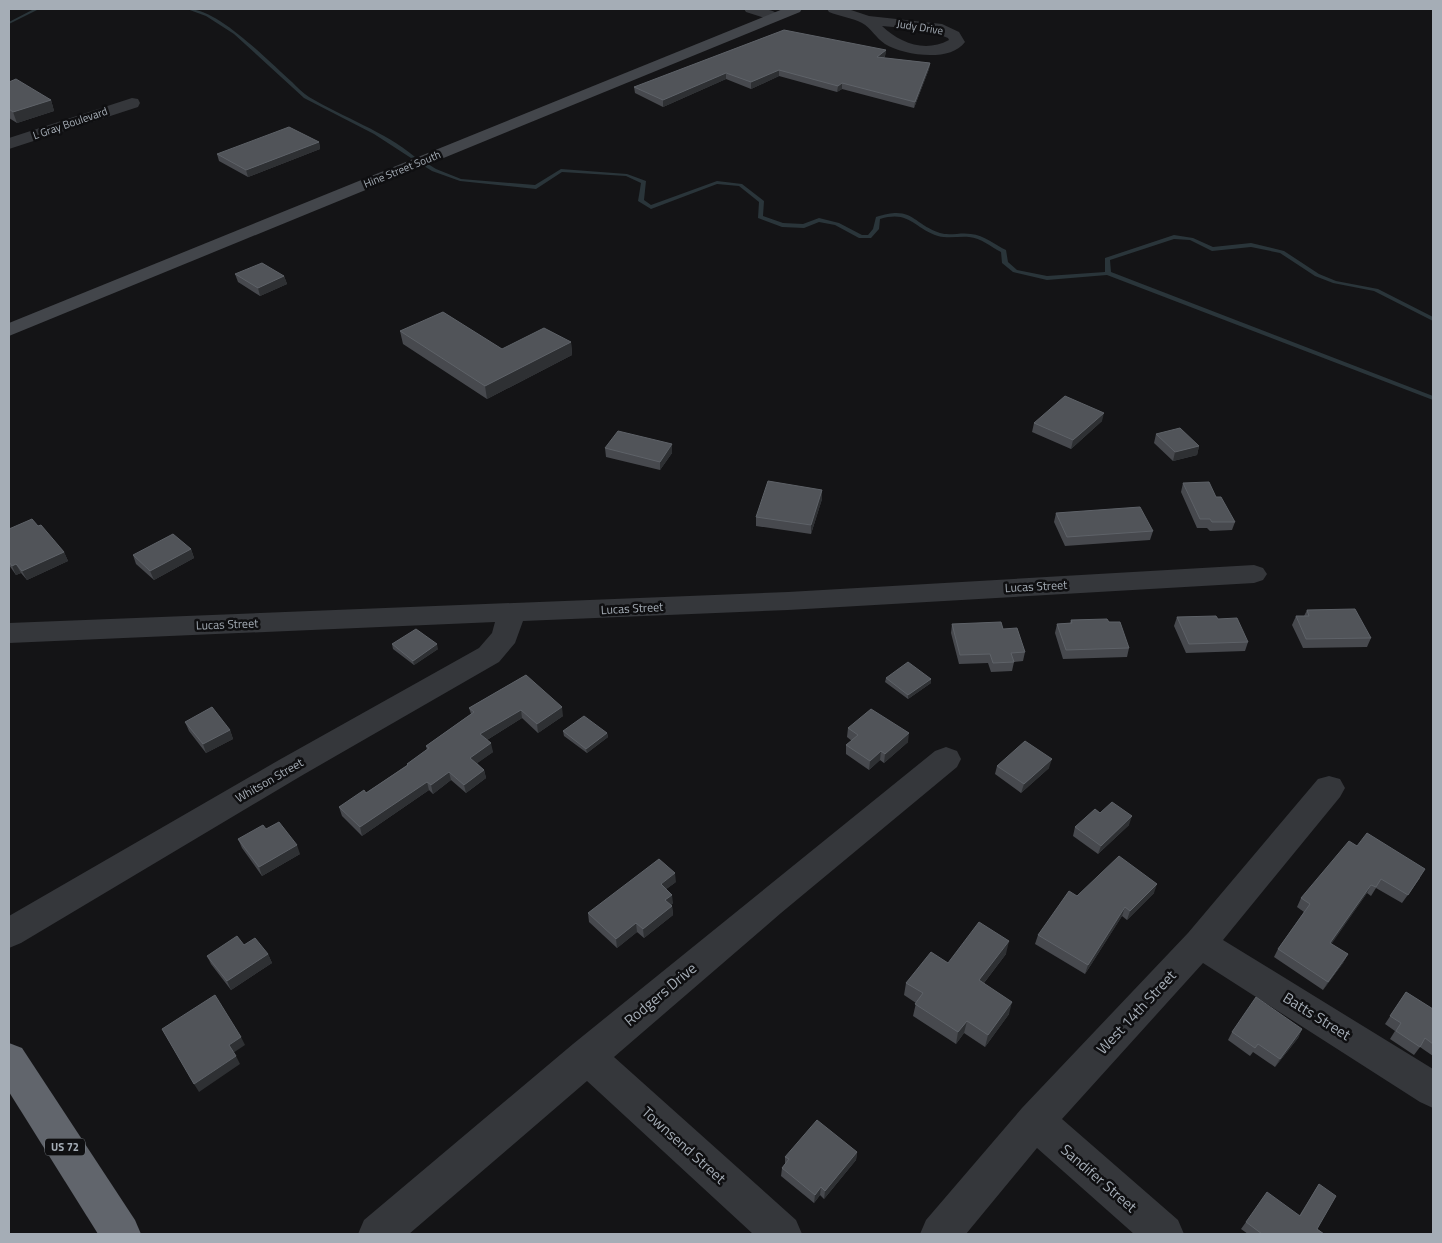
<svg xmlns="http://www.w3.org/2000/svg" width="1442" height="1243" viewBox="0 0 1442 1243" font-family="'Titillium Web',sans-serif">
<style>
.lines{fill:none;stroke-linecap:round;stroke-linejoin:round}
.stream{fill:#2a353a;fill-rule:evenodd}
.street{fill:#35373b;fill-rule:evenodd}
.secondary{fill:#43464b;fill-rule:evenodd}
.highway{fill:#61656c;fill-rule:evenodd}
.wall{fill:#47494e}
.shaded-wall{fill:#2e3033}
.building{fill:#515459;stroke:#5e6268}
.labels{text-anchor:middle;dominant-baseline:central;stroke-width:5;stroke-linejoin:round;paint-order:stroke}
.far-street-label{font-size:11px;fill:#a5adb6;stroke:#0f0f11}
.shield{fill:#0f0f11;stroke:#787e84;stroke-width:1}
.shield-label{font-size:11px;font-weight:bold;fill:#a5adb6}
.street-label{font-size:12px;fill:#a5adb6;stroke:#0f0f11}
.near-street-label{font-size:15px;fill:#a5adb6;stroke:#0f0f11}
</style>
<rect width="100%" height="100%" fill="#141416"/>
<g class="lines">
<path class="stream" d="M34,9H39L9,24V22Z
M187,9C217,7 269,62 292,82C297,87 303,93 309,97C344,118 384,131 415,157L411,158L374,134L304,98L234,34L206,16Z
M424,164H428L436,169L461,179L535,185L561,169L627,174L646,181L644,200L651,205L717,181L742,184L764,201L763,216L783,223L803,224L819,218L839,223L862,235H868L873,229L876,217C913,205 911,223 940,233C950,236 961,232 971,234C984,235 995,245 1006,250L1008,262L1017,270L1047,276L1105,272V258L1174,235L1193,238L1213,247L1251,243L1284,251L1319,274L1336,281L1378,289L1433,317V321L1374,291L1333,283L1315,276L1280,253L1251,247L1212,251L1190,240L1174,239L1110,260L1111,272L1433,396V400L1107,275L1047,280L1013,272L1002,263L1001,252C991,247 981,238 969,237C959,236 949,239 938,236C913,228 910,210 880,219L879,229L871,238H859L835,225L819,222L804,228L782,227L758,218L759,202L739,186L717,184L651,209L638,201L641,183L626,176L562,172L536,189L460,181L432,171L424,166Z"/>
<path class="street" d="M744,9C756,9 773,7 781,17L779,20L774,21L746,12Z
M827,9H848L869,16L942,24L959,32L965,42C950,63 903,55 885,44C876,38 871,28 862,23C853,18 839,16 829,12ZM882,26L927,30L948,38L949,40C925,53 900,43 882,26Z
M132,98L138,99L140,103L138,107L9,149V138Z
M1254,565L1263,568L1267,574L1263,580L1254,583L788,610L523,621L515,643L499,662L301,776L21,943L9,948V916L279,760L479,648L492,633L495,622L9,643V623L788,592Z
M946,747L957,751L961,759L957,767L781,913L614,1057L796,1220L802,1234H753L587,1081L409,1234H358L364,1220L573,1044L935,751Z
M1329,776L1340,779L1345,788L1340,797L1223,940L1433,1069V1108L1420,1102L1203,963L1062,1119L1178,1220L1184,1234H1134L1037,1148L966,1234H920L926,1220L1022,1108L1188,933L1318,779Z"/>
<path class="secondary" d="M783,9H802L800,12L9,336V323Z"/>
<path class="highway" d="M9,1043L22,1048L135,1220L141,1234H98L9,1092Z"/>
</g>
<path class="wall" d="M886,50L885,56L884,58L930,63L929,69L914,108L842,89L837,92L779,76L751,89L726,79L663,107L635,93L634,87Z
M9,82L51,100L54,111L17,123L9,118Z
M319,142L320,149L248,177L219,161L217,154Z
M235,274L284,276L287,284L260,296L238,282Z
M400,331L502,349L571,342L572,355L487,399L403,344Z
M1102,421L1071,449L1032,432L1034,423Z
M1156,434L1199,446L1197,455L1173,461L1154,443Z
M605,448L672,453L660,470L606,457Z
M1183,483L1216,497L1235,522L1232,530L1210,531L1207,528H1197L1181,492Z
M822,490V499L811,534L756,526V517Z
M1056,513L1153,531L1150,540L1065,546L1054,522Z
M38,526L64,552L68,561L27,580L21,573L16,575L9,565V529Z
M191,549L194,558L154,580L136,564L133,555Z
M1307,610L1371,638L1367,647L1303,648L1292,625L1296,616H1304Z
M1177,617L1218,619L1248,642L1245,651L1186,653L1174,626Z
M1071,620L1109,622L1129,648L1127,657L1063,659L1055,633L1057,624L1070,623Z
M952,624L1003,629L1025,652L1023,661L1014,662L1012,671L991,672L988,663L959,664L951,633Z
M392,644L438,649L414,665L393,649Z
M526,675L563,716L538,733L522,718L487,740L493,752L477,763L484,770L486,778L466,793L451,780L433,794L429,790L362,836L342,816L339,807L366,793L407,765V764L427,750L426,746L471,714L469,708Z
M886,678L931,679V683L908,699L885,682Z
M185,722L230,730L233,739L206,753L189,731Z
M848,728L908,742L884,763L880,760L869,770L846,754V745L852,741L847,737Z
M563,731L607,733L608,737L587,753L564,736Z
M997,766L1049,768L1021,793L995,774Z
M1100,813L1129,825L1098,854L1073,836L1075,827Z
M238,839L300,854L262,876L242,848Z
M1357,846L1420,878L1402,903L1376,888L1371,896L1367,893L1331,944L1348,954L1343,963L1323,990L1274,957L1278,949L1304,912L1297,907L1301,898Z
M676,882L666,889L673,903L671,905L672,906L673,915L644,938L637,932L617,948L589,922L588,913Z
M1154,893L1127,920L1122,916L1085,974L1035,944L1038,935L1077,896Z
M244,945L268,954L272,963L231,990L211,964L207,956Z
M1006,954L984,983L1009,1014L985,1047L964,1033L956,1044L913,1016L916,1003L904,995L906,983L948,963Z
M1406,992L1432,1009L1433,1007V1056L1420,1047L1414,1055L1390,1039L1395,1031L1385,1024Z
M1302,1029L1298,1038L1275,1067L1253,1052L1250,1056L1228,1040L1232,1032Z
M857,1152L856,1160L824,1199L820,1195L814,1203L781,1176L782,1168L785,1164V1157Z
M1319,1184L1317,1229L1324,1234H1248L1241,1229L1246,1222L1299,1216Z"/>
<path class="shaded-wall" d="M886,50L885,56L877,63V57Z
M930,63L929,69L914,108L915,102Z
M779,70V76L751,89V82Z
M726,73V79L663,107V100Z
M842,83V89L837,92L838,86Z
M51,100L54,111L17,123L13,112Z
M319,142L320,149L248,177L246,170Z
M284,276L287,284L260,296L258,288Z
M571,342L572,355L487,399L485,386Z
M1104,413L1102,421L1071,449L1073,440Z
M672,444V453L660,470V462Z
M1199,446L1197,455L1173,461L1175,452Z
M822,490V499L811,534V525Z
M191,549L194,558L154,580L150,571Z
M64,552L68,561L27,580L22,571Z
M16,564L21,573L16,575L12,566Z
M437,644L438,649L414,665L413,661Z
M931,679V683L908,699V695Z
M562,707L563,716L538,733L537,724Z
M521,710L522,718L482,743L480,734Z
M230,730L233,739L206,753L203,744Z
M607,733L608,737L587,753L586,749Z
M909,733L908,742L884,763L885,754Z
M491,743L493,752L472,767L470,758Z
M881,751L880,760L869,770L870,761Z
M1052,759L1049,768L1021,793L1024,784Z
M484,770L486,778L466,793L464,785Z
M449,772L451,780L433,794L431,785Z
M427,782L429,790L362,836L360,827Z
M1132,816L1129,825L1098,854L1101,846Z
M297,845L300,854L262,876L259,867Z
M675,873L676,882L661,893V884Z
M1157,884L1154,893L1127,920L1130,911Z
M1371,885L1367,893L1326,952L1330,943Z
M672,895L673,903L666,908L665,900Z
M672,906L673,915L644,938L643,929Z
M1125,907L1122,916L1085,974L1088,965Z
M636,923L637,932L617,948L616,939Z
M1009,941L1006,954L976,993L979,980Z
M268,954L272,963L231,990L227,981Z
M1348,954L1343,963L1323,990L1328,982Z
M1012,1002L1009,1014L985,1047L988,1035Z
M967,1021L964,1033L956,1044L958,1032Z
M1302,1029L1298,1038L1275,1067L1280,1059Z
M241,1037L245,1045L233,1053L229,1045Z
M236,1056L240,1064L199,1092L194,1084Z
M857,1152L856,1160L824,1199L825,1191Z
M821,1187L820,1195L814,1203L815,1195Z"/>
<path class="building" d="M784,30L886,50L877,57L930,63L915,102L842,83L838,86L779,70L751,82L726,73L663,100L634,87Z
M16,79L51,100L13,112L9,109V82Z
M289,127L319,142L246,170L217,154Z
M262,263L284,276L258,288L235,274Z
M443,312L502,349L544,328L571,342L485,386L400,331Z
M1065,396L1104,413L1073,440L1034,423Z
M1180,428L1199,446L1175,452L1156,434Z
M618,431L672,444L660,462L605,448Z
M768,481L822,490L811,525L756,517Z
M1209,482L1216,497H1221L1235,522H1212L1210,519H1200L1183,483Z
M1140,507L1153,531L1067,537L1056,513Z
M32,519L38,526L41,525L64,552L22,571L16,564L12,566L9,562V529Z
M173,534L191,549L150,571L133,555Z
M1355,609L1371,638L1306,639L1296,616H1309L1307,610Z
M1216,616L1218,619L1237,618L1248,642L1189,644L1177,617Z
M1107,619L1109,622H1120L1129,648L1066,650L1057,624L1072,623L1071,620Z
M1001,622L1003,629L1017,628L1025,652L1011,653L1014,662L993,663L990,654L960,655L952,624Z
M416,629L437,644L413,661L392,644Z
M908,662L931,679L908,695L886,678Z
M526,675L562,707L537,724L521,710L480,734L491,743L470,758L484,770L464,785L449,772L431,785L427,782L360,827L339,807L364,790L366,793L408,765L407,764L429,748L426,746L474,712L469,708Z
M212,707L230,730L203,744L185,722Z
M871,709L909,733L885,754L881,751L870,761L846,745L858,735L848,728Z
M584,716L607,733L586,749L563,731Z
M1025,741L1052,759L1024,784L997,766Z
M1112,802L1132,816L1101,846L1075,827L1095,809L1100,813Z
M279,822L297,845L259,867L238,839L263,825L266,829Z
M1367,833L1425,869L1408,895L1381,879L1376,887L1371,885L1330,943L1348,954L1328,982L1278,949L1310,904L1301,898L1349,841L1357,846Z
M1119,856L1157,884L1130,911L1125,907L1088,965L1038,935L1069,891L1077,896Z
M659,859L675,873L661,884L672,895L665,900L672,906L643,929L636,923L616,939L588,913Z
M979,922L1009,941L979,980L1012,1002L988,1035L967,1021L958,1032L915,1004L923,993L906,983L931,952L948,963Z
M237,936L244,945L255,938L268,954L227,981L207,956Z
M1406,992L1433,1009V1008V1044L1425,1038L1420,1047L1396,1031L1401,1023L1390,1016Z
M215,995L241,1037L229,1045L236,1056L194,1084L162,1029Z
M1256,997L1302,1029L1280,1059L1258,1044L1255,1048L1232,1032Z
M817,1120L857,1152L825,1191L821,1187L815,1195L782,1168L789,1159L785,1157Z
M1319,1184L1336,1196L1317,1229L1324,1234H1262L1246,1222L1267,1192L1300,1216Z"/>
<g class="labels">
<g class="far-street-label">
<text transform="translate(920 27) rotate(9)">Judy Drive</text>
<text transform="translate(70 123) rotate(-19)">L Gray Boulevard</text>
<text transform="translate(402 169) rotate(-22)">Hine Street South</text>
</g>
<rect class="shield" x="45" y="1138.5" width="40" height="17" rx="4"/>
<g class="shield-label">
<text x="65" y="1147">US 72</text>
</g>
<g class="street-label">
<text transform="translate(1036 586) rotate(-3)">Lucas Street</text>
<text transform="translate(632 608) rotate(-3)">Lucas Street</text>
<text transform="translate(227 624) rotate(-2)">Lucas Street</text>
<text transform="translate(269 780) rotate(-30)">Whitson Street</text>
</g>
<g class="near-street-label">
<text transform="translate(660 994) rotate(-40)">Rodgers Drive</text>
<text transform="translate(1136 1012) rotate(-47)">West 14th Street</text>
<text transform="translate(1317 1016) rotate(32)">Batts Street</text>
<text transform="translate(684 1145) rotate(42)">Townsend Street</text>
<text transform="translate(1099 1178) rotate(41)">Sandifer Street</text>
</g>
</g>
<rect width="1442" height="1243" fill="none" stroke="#a5adb6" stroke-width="20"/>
</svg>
